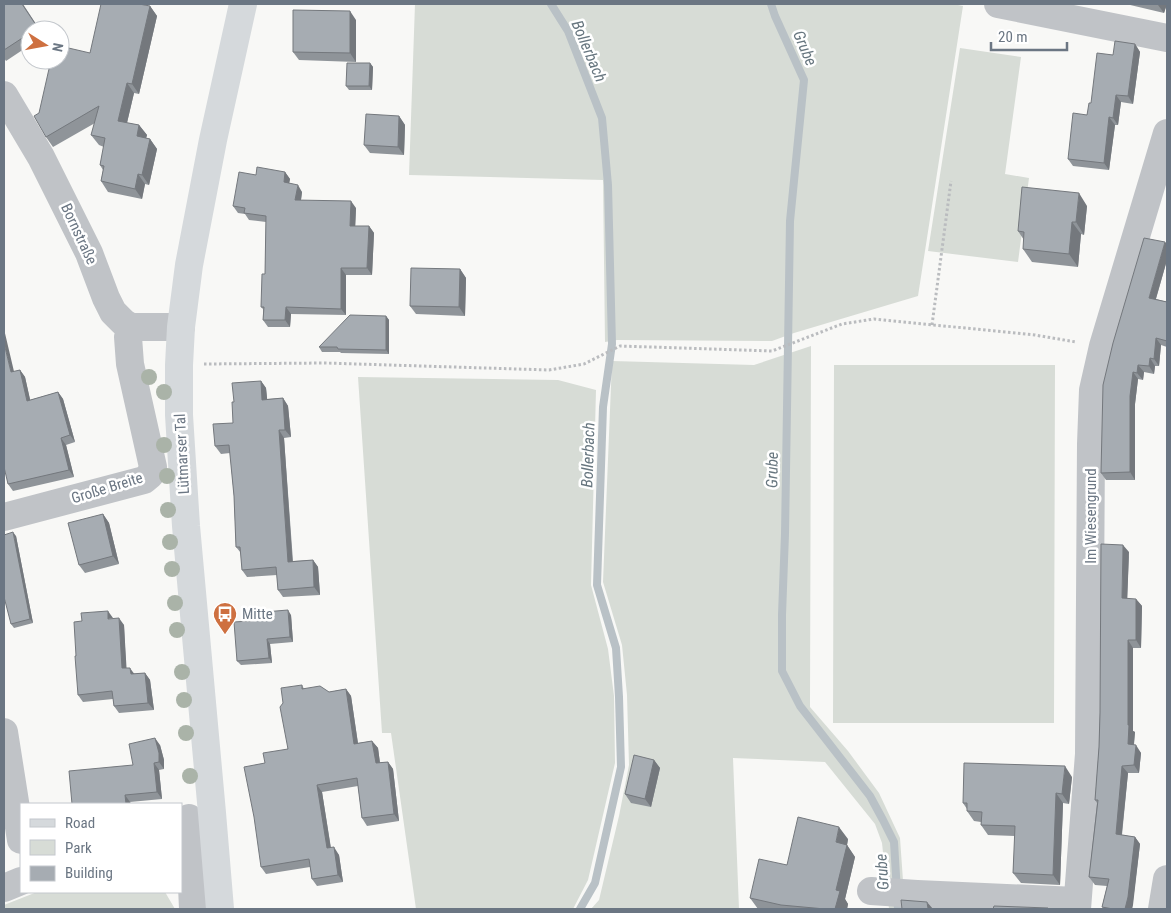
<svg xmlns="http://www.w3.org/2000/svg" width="1171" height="913" viewBox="0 0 1171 913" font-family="'Roboto Condensed',sans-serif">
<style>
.green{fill:#d7dcd6}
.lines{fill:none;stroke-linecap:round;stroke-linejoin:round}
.stream{stroke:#b9c1c6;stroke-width:8}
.path{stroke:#babcbf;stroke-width:3;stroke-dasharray:2.5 2.5;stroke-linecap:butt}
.minor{stroke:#c0c3c7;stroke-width:28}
.major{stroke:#d5d9dc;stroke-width:28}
.tree{fill:#aab3a8}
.wall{fill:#8f9499}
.shaded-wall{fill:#74787d}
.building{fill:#a6acb2;stroke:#74787d}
.labels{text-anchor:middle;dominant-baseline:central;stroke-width:5;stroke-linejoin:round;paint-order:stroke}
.street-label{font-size:15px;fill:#6b7683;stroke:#fff}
.poi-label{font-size:15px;fill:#6b7683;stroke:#fff;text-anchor:start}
.water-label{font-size:16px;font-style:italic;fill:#67767f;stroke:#fff}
</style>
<rect width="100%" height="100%" fill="#f8f8f6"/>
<path class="green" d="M415,4H953L963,6L918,296L794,333L772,341L617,340L605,342L603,180L409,175Z
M960,48L1021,57L1005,174L1029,178L1018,262L928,251Z
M811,346L810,707L848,751L879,793L900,838L905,909H889L882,843L875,824L825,762L733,758L739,909H591L599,900L619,816L629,765L627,695L622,645L603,582L612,361L754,365Z
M834,365H1055L1054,723H833Z
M358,377L558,380L596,390L591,585L608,649L614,696L615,763L588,880L573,909H416L391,733H382Z
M37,892H165L175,909H4V905Z"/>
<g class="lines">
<path class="stream" d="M551,4L568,31L602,118L608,185L612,344L603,407L597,585L616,648L619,697L621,767L595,883L580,909
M771,4L775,16L804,80L790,221L785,534L782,615V671L800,706L870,796L883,820L894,842L898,909"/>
<path class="path" d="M932,325L951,181
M204,364L325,363L549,370L584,364L620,346L772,351L842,324L874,319L1035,335L1076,342"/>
<path class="minor" d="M998,4L1167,38
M4,95L41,157L89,253L106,298L113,312L123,322L131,327H181
M4,517L144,480L150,475L153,467L130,364L128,337L131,327
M4,732L21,840
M189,818L193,909
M4,888L21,881
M871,891L917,894L1077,901
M1077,909L1089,754L1091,444L1093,390L1103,346L1167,133
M1162,909L1167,879"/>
<path class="major" d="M220,909L212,813L186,526L179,415V365L181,327L189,265L213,140L243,4"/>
</g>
<g class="tree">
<circle cx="149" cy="377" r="8"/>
<circle cx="164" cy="392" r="8"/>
<circle cx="164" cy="445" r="8"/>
<circle cx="167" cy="476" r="8"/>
<circle cx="168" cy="510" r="8"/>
<circle cx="170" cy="542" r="8"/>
<circle cx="172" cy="569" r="8"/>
<circle cx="175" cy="603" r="8"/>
<circle cx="177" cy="630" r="8"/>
<circle cx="182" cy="672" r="8"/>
<circle cx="184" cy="700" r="8"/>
<circle cx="186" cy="733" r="8"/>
<circle cx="190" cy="776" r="8"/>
</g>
<path class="wall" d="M4,4H23L40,30H30V45L6,61L4,58Z
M1126,4H1167L1164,13Z
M150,6L157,16L139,94L134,93L127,123L139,125L147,135L146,138L150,139L157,149L149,185L145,184L142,199L108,192L101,181L103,170L100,165L104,147L99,145L91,135L95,123L53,147L46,137L39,113L90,53Z
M356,20V62L299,60L293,52Z
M1135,44L1140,52L1133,104L1121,102L1118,125H1115L1109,170L1073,166L1068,159L1087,115L1091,103Z
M370,63L373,67L372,90H349L346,86Z
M399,116L405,125L404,155L370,153L364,145Z
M285,172L290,179L289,183L302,192L301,200L356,208L355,226H369L374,233L372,275H346V315L291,314L290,327H268L263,320V309L261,307L265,274L266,222L249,220L245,214L238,213L233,206L256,175Z
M1087,206L1084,235L1081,234L1078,267L1032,262L1023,249L1024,240L1018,231Z
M1165,242L1167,245V260L1156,299L1167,302V347L1161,345L1159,366H1155L1154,374L1144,372L1143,380L1138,379L1135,404V480H1106L1101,473Z
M460,269L466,278L465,316L416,314L410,306Z
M386,316L389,320V354L341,353L340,352H322L319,347Z
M20,370L25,377L30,400L58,392L63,399L75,442L66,445L74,477L13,491L8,484L14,372Z
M261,381L266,388L267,399L283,398L288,406L291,437L284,438L293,561L313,560L318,567L320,595L283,597L278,590L277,575L247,577L242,570L241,553L236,547L234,496L230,453L221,454L215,446L233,423L234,402Z
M103,514L109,523L119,564L85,573L79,565Z
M16,536L33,623L14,628L11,624Z
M1129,552L1127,599H1136L1142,606L1141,648H1133V731L1135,732L1134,745L1141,753L1139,773H1128L1122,835L1135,837L1140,844L1132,909H1104L1102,907L1107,886L1095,885L1089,877L1097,803L1095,800L1099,747L1100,713Z
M291,615L293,642L270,644L272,663L241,665L237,661L264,620Z
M113,618L124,625L126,668L135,674L145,673L150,680L154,710L119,713L114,706L113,699L83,702L78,695Z
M302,685L304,689L329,692L346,689L351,696L358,743L372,741L378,748L380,763L388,762L393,769L399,821L367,826L362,818L358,786L322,792L331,848L339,855L343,882L317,886L312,879L310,867L266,874L261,867Z
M160,745L164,760V769L159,770L162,799L130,802L131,804H72L133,765Z
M654,760L660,768L651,807L631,803L625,794Z
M1072,777L1069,804L1063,803L1060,885L1021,883L1013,873L1015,836L988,835L981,825V822L974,821L967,811V809L963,803Z
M848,839L847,845L855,857L845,899L848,904L847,909H758L750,898L787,865Z"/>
<path class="shaded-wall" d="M1159,4H1167L1164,13L1158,5Z
M150,6L157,16L139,94L132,84Z
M350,11L356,20V62L350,53Z
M1135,44L1140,52L1133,104L1128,96Z
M370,63L373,67L372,90L369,86Z
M127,83L134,93L125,131L118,121Z
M1116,95L1121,102L1118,125L1113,118Z
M399,116L405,125L404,155L398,147Z
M1109,117L1115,125L1109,170L1104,163Z
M139,125L147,135L144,146L137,136Z
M150,139L157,149L149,185L142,175Z
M285,172L290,179L288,189L284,182Z
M138,174L145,184L142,199L135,189Z
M298,185L302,192L300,207L295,200Z
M1079,193L1087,206L1084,235L1076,222Z
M351,201L356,208L355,233L350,226Z
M1072,222L1081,234L1078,267L1069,254Z
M369,226L374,233L372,275L367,268Z
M1165,242L1167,245V260L1154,305L1149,298Z
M341,268L346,275V315L341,309Z
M460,269L466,278L465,316L459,307Z
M286,307L291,314L290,327L285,320Z
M386,316L389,320V354L386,350Z
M4,329L16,380L11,372L4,343Z
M1156,338L1161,345L1159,366L1154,359Z
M1150,358L1155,366L1154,374L1149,366Z
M1138,365L1144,372L1143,380L1137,373Z
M20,370L25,377L32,408L27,401Z
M1133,372L1138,379L1135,404V480L1130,472V396Z
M261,381L266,388L268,407L262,400Z
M58,392L63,399L75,442L70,435Z
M283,398L288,406L291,437L285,430Z
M279,430L284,438L293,569L288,562Z
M61,438L66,445L74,477L69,470Z
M103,514L109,523L119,564L113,556Z
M13,532L16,536L33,623L30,619Z
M1123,545L1129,552L1127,606L1122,598Z
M313,560L318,567L320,595L314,587Z
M1136,599L1142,606L1141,648L1136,640Z
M288,610L291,615L293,642L290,637Z
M108,611L113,618L108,619Z
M119,618L124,625L127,676L122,668Z
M267,639L270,644L272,663L269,658Z
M1128,640L1133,648V731L1135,732L1133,752L1128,744Z
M130,668L135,675L131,674Z
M145,673L150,680L154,710L148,703Z
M346,689L351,696L359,751L354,744Z
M155,738L160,745L164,760V769L159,762Z
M372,741L378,748L381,771L376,763Z
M1136,745L1141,753L1139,773L1134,765Z
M654,760L660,768L651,807L645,799Z
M388,762L393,769L399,821L394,814Z
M154,763L159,770L162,799L157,792Z
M1065,766L1072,777L1069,804L1062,794Z
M1122,766L1128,773L1121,841L1116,834Z
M317,785L322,792L332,856L327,848Z
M1056,793L1063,803L1060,885L1053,875Z
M125,795L130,802L131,804H126Z
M839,827L848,839L847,845L855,857L845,899L848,904L847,909H835L836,842Z
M1135,837L1140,844L1133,905L1132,909H1125Z
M334,847L339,855L343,882L338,875Z
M927,902L933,909H928Z"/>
<path class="building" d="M4,4H22L38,28L34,30H30V33L4,50Z
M101,4H139L150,6L132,84L127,83L118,121L139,125L137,136L150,139L142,175L138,174L135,189L101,181L104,166L100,165L105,138L91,135L99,106L46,137L34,116L39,113L51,60H60V46L90,53Z
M293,10L350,11V53L293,52Z
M1115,41L1135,44L1128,96L1116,95L1113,118L1109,117L1104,163L1068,159L1073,113L1087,115L1089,103H1091L1097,53L1113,55Z
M347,63H370L369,86H346Z
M366,114L399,116L398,147L364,145Z
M257,167L285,172L284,182L298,185L295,200L351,201L350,226H369L367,268H341V309L286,307L285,320H263L264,307H261L262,274H265L266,216L244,213L245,208L233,206L239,172L256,175Z
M1022,187L1079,193L1076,222H1072L1069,254L1023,249L1024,232L1018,231Z
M1144,238L1165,242L1149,298L1167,302V341L1156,338L1154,359L1150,358L1149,366L1138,365L1137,373L1133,372L1130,396V472L1101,473L1103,385L1113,343Z
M411,268L460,269L459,307L410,306Z
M350,315L386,316V350L338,349L337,347H319Z
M4,343L11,372L20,370L27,401L58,392L70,435L61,438L69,470L8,484L4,467Z
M261,381L262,400L283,398L285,430H279L288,562L313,560L314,587L278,590L276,567L242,570L240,547H236L234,496L229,445L215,446L213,424L233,423L232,402H234L232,383Z
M103,514L113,556L79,565L68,523Z
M13,532L30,619L11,624L4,597V535Z
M1101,544L1123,545L1122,598L1136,599V640H1128V725H1129L1128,744L1136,745L1134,765L1122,766L1116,834L1135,837L1128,897L1125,909H1113L1102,907L1109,879L1089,877L1098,800H1095L1099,747L1100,713Z
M288,610L290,637L267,639L269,658L237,661L234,622L264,620V612Z
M108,611V619L119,618L122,668H130L131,674L145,673L148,703L114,706L112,691L78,695L75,656H76L74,622L82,621L81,613Z
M302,685V689L320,686L329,692L346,689L354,744L372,741L376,763L388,762L394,814L362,818L357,778L317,785L327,848L334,847L338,875L312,879L309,859L261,867L254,817L244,767L265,763L263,753L288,749L280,707L283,703L281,688Z
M155,738L159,753V762L154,763L157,792L125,795L126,804H72L69,771L133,765L129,744Z
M634,755L654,760L645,799L625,794Z
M964,763L1065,766L1062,794L1056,793L1053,875L1013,873L1015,826L981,825L982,812L967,811V803H963Z
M798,817L839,827L836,842L847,845L836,890L840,891L835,909H825L781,905L750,898L759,859L787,865Z
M901,900L927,902L928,909H902Z
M994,906L1048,908L1047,909H993Z"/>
<defs>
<g id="bus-pin" transform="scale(1.25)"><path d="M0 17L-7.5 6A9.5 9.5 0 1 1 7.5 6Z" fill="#ce7040" stroke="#fff"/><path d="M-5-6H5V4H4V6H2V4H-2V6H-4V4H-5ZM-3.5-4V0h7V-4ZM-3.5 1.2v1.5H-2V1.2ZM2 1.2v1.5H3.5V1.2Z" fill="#fff"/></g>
</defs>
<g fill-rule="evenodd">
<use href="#bus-pin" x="225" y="614"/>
</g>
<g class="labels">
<g class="street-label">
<text transform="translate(79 234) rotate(65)">Bornstraße</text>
<text transform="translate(182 454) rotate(-93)">Lütmarser Tal</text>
<text transform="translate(107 488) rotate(-17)">Große Breite</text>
<text transform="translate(1091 516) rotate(-90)">Im Wiesengrund</text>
</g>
<g class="poi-label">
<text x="242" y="614">Mitte</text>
</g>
<g class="water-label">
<text transform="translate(805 48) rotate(67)">Grube</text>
<text transform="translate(589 51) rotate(67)">Bollerbach</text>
<text transform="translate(588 455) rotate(-88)">Bollerbach</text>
<text transform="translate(772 470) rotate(-89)">Grube</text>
<text transform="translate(882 872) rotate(-94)">Grube</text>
</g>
</g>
<rect width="1171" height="913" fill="none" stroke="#6b7683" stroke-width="10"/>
<rect x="20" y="803" width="162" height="90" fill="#ffffff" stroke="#c4c8cd"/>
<rect x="30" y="819" width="25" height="8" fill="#d5d9dc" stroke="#c4c8cd"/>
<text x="65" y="828" font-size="15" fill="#6b7683">Road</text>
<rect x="30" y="840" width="25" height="15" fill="#d7dcd6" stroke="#c4c8cd"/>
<text x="65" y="853" font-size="15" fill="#6b7683">Park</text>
<rect x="30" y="866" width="25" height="15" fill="#a6acb2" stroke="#c4c8cd"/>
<text x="65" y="878" font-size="15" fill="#6b7683">Building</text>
<g transform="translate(45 45) rotate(101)"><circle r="24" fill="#ffffff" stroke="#c4c8cd"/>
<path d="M0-4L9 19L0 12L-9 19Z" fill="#ce7040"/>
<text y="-8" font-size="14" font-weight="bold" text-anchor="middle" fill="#6b7683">N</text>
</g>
<path d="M991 42v8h76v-8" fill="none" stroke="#6b7683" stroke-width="2.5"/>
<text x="998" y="42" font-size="15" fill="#6b7683" stroke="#ffffff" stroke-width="4" paint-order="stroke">20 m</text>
</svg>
